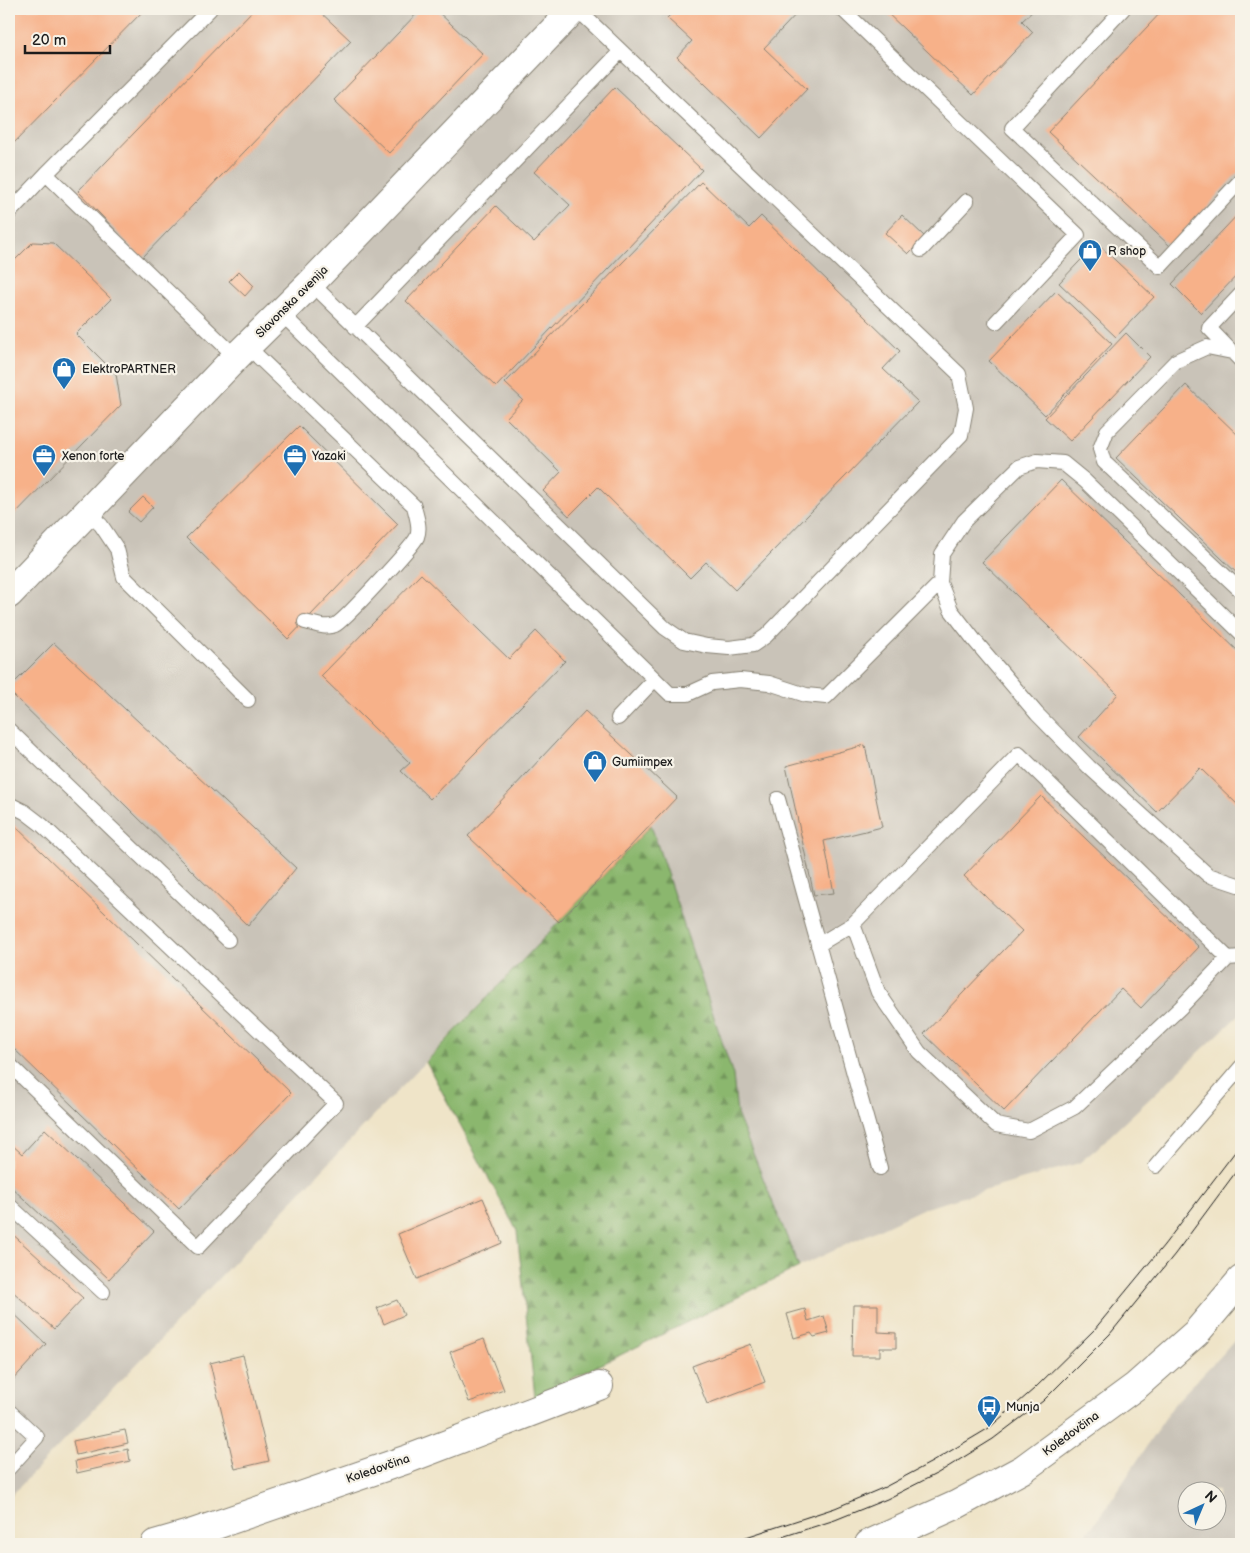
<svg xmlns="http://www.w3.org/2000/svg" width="1250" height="1553" viewBox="0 0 1250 1553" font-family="'Balsamiq Sans',sans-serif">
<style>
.industrial{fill:#c9c3b8;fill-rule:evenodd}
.forest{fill:url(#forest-firs);stroke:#546a45}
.building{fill:#f7b189}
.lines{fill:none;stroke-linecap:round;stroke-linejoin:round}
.service-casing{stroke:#868072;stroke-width:16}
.minor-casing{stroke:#868072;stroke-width:30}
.tertiary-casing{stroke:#868072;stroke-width:30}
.service{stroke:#fff;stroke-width:14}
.minor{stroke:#fff;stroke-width:28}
.tertiary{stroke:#fff;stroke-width:28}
.tram{stroke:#1c1c1c;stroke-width:1}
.labels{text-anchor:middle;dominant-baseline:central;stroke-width:4.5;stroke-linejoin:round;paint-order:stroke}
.poi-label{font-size:12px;fill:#1c1c1c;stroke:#f7f3e8;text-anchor:start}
.street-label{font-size:12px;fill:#1c1c1c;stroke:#f7f3e8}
</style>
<defs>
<pattern id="forest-firs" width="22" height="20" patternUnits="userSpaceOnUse" patternTransform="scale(1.25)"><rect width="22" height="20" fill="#8bb76e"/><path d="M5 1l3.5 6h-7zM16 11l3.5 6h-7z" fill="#71945a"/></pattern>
</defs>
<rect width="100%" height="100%" fill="#f7f3e8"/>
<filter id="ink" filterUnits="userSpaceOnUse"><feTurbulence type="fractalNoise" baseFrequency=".02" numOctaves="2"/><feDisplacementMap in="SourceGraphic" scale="10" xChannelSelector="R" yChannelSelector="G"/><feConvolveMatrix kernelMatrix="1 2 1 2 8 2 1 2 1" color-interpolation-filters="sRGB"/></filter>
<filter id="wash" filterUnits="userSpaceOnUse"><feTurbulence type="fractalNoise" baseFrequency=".0096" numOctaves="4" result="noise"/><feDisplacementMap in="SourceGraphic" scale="20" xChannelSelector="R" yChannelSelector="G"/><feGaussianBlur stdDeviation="1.12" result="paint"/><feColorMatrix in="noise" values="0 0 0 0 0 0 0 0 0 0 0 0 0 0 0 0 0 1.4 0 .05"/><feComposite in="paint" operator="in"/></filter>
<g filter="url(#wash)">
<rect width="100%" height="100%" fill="#efe4c8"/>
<path class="industrial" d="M9,9H1241V1013L1096,1149L1079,1163L922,1209L799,1267L737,1114L733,1075L651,825L9,1498Z
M1241,1334V1544H1078L1103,1513L1175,1403ZM1188,1490H1218V1520H1188Z"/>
<path class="forest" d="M651,825L733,1075L737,1114L799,1267L535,1397L517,1231L426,1062Z"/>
<g id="blocks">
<path class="building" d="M9,9H145L9,148Z
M254,9H317L351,41L142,258L78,191Z
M421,9H435L483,54L389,153L334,100Z
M676,9H801L764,48L807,89L761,138L677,57L692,41L667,18Z
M883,9H1035L1022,21L1033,32L973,95Z
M1164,9H1241V169L1170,246L1048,132Z
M615,87L702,170L496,387L406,301L496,206L534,242L570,205L534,172Z
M701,182L749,228L761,216L900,351L883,369L918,402L735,590L706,562L690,578L598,487L569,516L543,491L561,472L506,418L523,400L505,383Z
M1241,211V271L1201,313L1172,284Z
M902,215L925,237L908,254L885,233Z
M33,242L53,243L111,299L76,334L116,374L121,405L9,520V266Z
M1097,243L1154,297L1116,337L1059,283Z
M239,271L254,286L245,296L229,281Z
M1056,291L1112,344L1045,415L989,361Z
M1126,333L1150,357L1070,441L1045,418Z
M1186,385L1241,438V577L1116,458Z
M299,426L398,524L288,639L186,538Z
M1061,480L1241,654V808L1200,768L1157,812L1079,737L1118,694L982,562Z
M143,497L153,507L139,522L128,512Z
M421,574L509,659L536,631L565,661L430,799L401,771L410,763L321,676Z
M54,643L296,868L248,926L9,691V688Z
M585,711L677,797L559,922L468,836Z
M865,745L882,827L824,841L834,893L814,895L786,766Z
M1041,796L1199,947L1141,1008L1121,989L1004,1111L924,1034L1022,931L964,876Z
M13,824L291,1093L179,1209L9,1044V828Z
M45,1129L154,1231L109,1279L9,1185V1142L22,1154Z
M483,1198L502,1243L417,1279L398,1234Z
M9,1231L83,1298L54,1329L9,1288Z
M397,1300L404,1315L384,1324L377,1308Z
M853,1305H878V1332L896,1333V1348H880V1356H852Z
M9,1309L46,1344L9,1384Z
M805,1309L808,1321L824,1316L829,1333L814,1337L811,1333L794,1338L787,1314Z
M484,1339L504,1390L469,1402L450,1352Z
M751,1344L765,1382L707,1404L692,1366Z
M243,1355L269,1461L235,1469L210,1363Z
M125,1430L128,1443L76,1455L73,1441Z
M128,1449L130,1461L77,1473L75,1461Z"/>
</g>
</g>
<g filter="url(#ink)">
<use href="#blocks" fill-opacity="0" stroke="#868072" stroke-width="1"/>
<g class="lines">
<g class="service-casing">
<path id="service" d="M210,9L46,174L236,357
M842,9L1078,235L996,322
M1123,9L1012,128L1160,267L1241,180
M9,213L46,174
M921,250L967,201
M311,283L665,628L684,641L707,646L729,648L753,645L766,636L961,435L966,408L959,374L577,9
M1241,294L1209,328L1241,361
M281,313L670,694H688L712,683L740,680L769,683L806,695L826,697L940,583
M355,327L620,52
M247,346L414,506C416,516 421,527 417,537C413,546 343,622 335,625C326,629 314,624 305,622
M1232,352L1207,347L1176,361L1107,431L1100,449L1104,462L1241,591
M87,512L101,525L117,549L124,577L248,700
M1241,633L1085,481L1063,463L1037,461L1019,467L964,521L942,554L940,583L951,610L975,641L1037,714L1089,767L1208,875L1238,885H1241
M618,718L655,679
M9,730L228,940
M778,799L880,1168
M9,804L25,812L42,825L336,1103L198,1247L9,1064
M818,945L853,924
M1228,958L1019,754L853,924L878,992L919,1052L996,1125L1029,1131L1075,1107L1180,1008L1228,958L1241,957
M1156,1166L1241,1067
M9,1205L103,1292
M9,1411L37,1437L9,1468"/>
</g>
<g class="minor-casing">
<path id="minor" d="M9,594L236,357L311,283L574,9
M155,1544L193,1533L408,1459L599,1386"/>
</g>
<g class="tertiary-casing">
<path id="tertiary" d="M869,1544L956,1505L1023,1469L1136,1386L1196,1333L1241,1280"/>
</g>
<use href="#service" class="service"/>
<use href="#minor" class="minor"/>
<use href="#tertiary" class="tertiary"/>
<path class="tram" d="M709,1544L740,1539L835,1508L885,1487L932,1462L989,1428L1034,1389L1094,1330L1164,1245L1241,1144
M760,1544L835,1520L887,1499L938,1473L993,1439L1043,1401L1110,1334L1175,1254L1241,1165"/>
</g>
</g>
<defs>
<g id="shop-pin" transform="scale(1.25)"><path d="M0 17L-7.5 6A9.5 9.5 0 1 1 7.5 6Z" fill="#1f6fb2" stroke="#f7f3e8"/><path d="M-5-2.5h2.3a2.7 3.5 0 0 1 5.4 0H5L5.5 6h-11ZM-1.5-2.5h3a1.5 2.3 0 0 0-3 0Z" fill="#fff"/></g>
<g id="office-pin" transform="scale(1.25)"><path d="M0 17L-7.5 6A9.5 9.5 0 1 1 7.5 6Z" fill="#1f6fb2" stroke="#f7f3e8"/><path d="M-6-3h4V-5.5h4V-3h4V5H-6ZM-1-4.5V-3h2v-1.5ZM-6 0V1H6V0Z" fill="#fff"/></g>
<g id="bus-pin" transform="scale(1.25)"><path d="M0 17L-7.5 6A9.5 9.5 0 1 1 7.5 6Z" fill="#1f6fb2" stroke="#f7f3e8"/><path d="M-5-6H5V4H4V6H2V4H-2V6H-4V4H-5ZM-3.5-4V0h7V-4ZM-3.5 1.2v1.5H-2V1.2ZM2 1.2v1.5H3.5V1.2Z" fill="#fff"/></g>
</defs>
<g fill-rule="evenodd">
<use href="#shop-pin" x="1090" y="251"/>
<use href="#shop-pin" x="64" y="369"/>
<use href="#office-pin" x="44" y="456"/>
<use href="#office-pin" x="295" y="456"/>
<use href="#shop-pin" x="595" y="762"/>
<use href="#bus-pin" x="989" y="1407"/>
</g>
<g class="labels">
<g class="poi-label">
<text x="1108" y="251">R shop</text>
<text x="82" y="369">ElektroPARTNER</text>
<text x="62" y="456">Xenon forte</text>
<text x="312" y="456">Yazaki</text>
<text x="612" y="762">Gumiimpex</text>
<text x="1006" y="1407">Munja</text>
</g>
<g class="street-label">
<text transform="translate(292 302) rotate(-45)">Slavonska avenija</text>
<text transform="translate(1071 1434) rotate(-36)">Koledovčina</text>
<text transform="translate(378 1469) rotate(-19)">Koledovčina</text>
</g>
</g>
<rect width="1250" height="1553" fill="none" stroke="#f7f3e8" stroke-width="30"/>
<g transform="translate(1202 1506) rotate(44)"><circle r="24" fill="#f7f3e8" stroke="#9f9d96"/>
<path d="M0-4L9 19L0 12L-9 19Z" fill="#1f6fb2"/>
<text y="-8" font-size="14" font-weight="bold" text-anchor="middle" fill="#1c1c1c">N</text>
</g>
<path d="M25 45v8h85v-8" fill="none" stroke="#1c1c1c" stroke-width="2.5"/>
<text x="32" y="45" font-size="15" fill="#1c1c1c" stroke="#f7f3e8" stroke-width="4" paint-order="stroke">20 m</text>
</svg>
